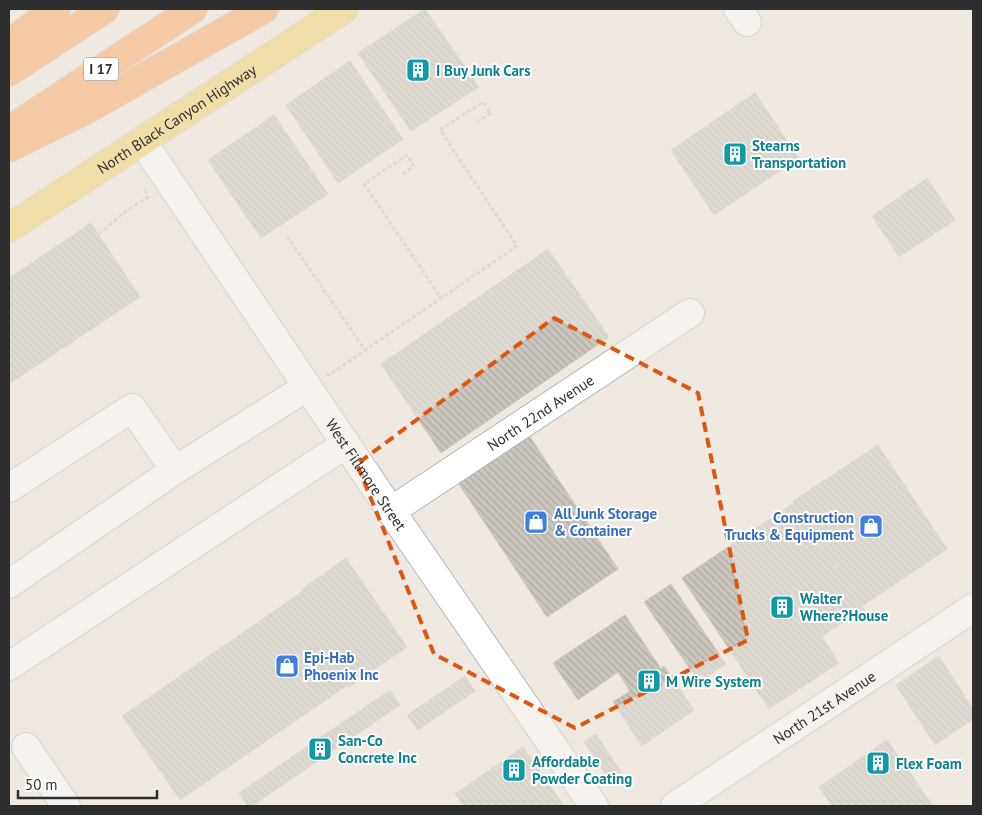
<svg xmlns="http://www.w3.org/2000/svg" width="982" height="815" viewBox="0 0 982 815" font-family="'PT Sans',sans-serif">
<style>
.building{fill:url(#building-back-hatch);stroke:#cbc5ba}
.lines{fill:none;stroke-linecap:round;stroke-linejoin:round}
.minor-casing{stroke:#b4b7c1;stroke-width:30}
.major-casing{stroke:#c9c9c9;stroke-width:30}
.highway-casing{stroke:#c9c9c9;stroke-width:30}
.path{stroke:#c9c9c9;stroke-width:3;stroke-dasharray:4 2.5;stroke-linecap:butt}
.minor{stroke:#fff;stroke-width:28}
.major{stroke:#f2d163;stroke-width:28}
.highway{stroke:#ffa35c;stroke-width:28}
.marked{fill:none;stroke:#df570e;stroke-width:4;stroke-dasharray:10 6;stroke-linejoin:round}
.labels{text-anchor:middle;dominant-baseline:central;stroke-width:4;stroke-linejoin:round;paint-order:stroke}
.shield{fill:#fff;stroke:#6d6d6d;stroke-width:1}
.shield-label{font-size:14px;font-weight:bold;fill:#2e2e2e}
.culture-label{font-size:15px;font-weight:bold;fill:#0d838f;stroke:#fff;text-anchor:start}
.street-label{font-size:15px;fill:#2e2e2e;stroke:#fff}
.shop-label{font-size:15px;font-weight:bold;fill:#366cbe;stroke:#fff;text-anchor:start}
</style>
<defs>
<pattern id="building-back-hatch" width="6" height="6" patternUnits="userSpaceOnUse" patternTransform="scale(1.25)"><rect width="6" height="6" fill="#cbc7bf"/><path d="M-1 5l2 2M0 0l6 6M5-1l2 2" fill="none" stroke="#afaba4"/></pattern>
</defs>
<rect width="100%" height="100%" fill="#efe9e1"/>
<path class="building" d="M425,9L479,87L411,131L358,53Z
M350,61L403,139L338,183L286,105Z
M755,93L799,158L714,215L671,150Z
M274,115L328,194L261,238L208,160Z
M927,178L955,220L899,257L872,216Z
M91,223L140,297L9,384V278Z
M548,249L609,337L441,453L381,364Z
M524,428L618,569L547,617L453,475Z
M878,445L947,549L862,606L793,501Z
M794,503L864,609L822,636L839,663L769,709L682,578Z
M346,558L407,647L349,687L348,685L180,800L122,716L303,591L302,589Z
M671,584L726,664L699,682L644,602Z
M625,615L661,669L664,666L694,710L642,746L613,702L630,691L618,672L578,700L553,663Z
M939,656L973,709V719L935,745L896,685Z
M465,676L475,691L418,730L407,715Z
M390,690L400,705L252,806H248L239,793Z
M596,734L621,772L609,780L584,742Z
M887,740L933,806H832L819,787Z
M523,747L564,806H464L455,794Z"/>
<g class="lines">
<g class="minor-casing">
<g id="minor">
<path d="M738,9L747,22"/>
<path id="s1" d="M142,141L391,511L594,806"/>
<path d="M9,488L132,408L175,470L307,387"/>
<path id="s2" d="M391,511L690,313"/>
<path d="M9,584L175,470"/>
<path d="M9,666L346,444"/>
<path d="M26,747L66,806"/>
<path id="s3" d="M675,806L973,608"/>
</g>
</g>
<g class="major-casing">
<g id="major">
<path id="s4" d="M9,228L344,9"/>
</g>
</g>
<g class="highway-casing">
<path id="highway" d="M9,43L56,9
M9,72L105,9
M9,130L193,9
M9,148L86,110L264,9"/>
</g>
<path class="path" d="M403,174L414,166L407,155L364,184L441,298
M99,234L125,212L148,197L144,187
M287,236L365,350
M326,374L329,375L517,246L440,130L483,102L491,113L478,121"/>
<use href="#minor" class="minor"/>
<use href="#major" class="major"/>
<use href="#highway" class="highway"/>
</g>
<path d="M0 0H982V815H0ZM554,318L698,393L748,640L575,728L434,654L357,464Z" fill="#efe9e1" fill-opacity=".55" fill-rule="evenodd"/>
<path class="marked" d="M554,318L698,393L748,640L575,728L434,654L357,464Z"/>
<defs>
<g id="building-square" transform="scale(1.25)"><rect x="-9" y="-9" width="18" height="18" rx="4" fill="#0f9aa8" stroke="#fff"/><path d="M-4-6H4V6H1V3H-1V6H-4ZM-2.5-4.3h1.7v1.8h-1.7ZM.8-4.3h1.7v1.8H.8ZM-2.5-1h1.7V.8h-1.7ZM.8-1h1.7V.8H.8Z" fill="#fff"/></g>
<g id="shop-square" transform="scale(1.25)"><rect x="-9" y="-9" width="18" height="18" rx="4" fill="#3f7fe0" stroke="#fff"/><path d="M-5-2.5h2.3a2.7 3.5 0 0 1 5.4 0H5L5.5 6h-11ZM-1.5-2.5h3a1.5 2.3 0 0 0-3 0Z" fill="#fff"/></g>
</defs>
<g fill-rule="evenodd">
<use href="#building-square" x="418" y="70"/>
<use href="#building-square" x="735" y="154"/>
<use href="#shop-square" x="536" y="522"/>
<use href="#shop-square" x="871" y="526"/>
<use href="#building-square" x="782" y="607"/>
<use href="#shop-square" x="287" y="666"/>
<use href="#building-square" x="649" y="681"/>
<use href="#building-square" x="320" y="749"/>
<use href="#building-square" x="878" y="763"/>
<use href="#building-square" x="514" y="770"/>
</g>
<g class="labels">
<rect class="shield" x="83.5" y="57.5" width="35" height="23" rx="4"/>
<g class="shield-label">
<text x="101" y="69">I 17</text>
</g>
<g class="culture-label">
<text x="436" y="70">I Buy Junk Cars</text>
<text x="752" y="145">Stearns<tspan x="752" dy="17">Transportation</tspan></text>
<text x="800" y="598">Walter<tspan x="800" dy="17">Where?House</tspan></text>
<text x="666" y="681">M Wire System</text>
<text x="338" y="740">San-Co<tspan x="338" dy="17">Concrete Inc</tspan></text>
<text x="532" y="761">Affordable<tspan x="532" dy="17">Powder Coating</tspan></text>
<text x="896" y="763">Flex Foam</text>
</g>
<g class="street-label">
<text stroke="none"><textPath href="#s4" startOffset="200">North Black Canyon Highway</textPath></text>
<text stroke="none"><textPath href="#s2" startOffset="179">North 22nd Avenue</textPath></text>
<text stroke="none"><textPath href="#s1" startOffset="402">West Fillmore Street</textPath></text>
<text stroke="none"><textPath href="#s3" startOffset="179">North 21st Avenue</textPath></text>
</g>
<g class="shop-label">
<text x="554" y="513">All Junk Storage<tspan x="554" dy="17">&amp; Container</tspan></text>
<text x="854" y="517" text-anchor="end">Construction<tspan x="854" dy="17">Trucks &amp; Equipment</tspan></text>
<text x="304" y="657">Epi-Hab<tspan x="304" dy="17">Phoenix Inc</tspan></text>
</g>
</g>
<rect width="982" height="815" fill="none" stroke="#2e2e2e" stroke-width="20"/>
<path d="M18 790v8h139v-8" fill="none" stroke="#2e2e2e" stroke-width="2.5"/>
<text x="25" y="790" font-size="15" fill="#2e2e2e" stroke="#ffffff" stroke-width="4" paint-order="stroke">50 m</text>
</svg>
